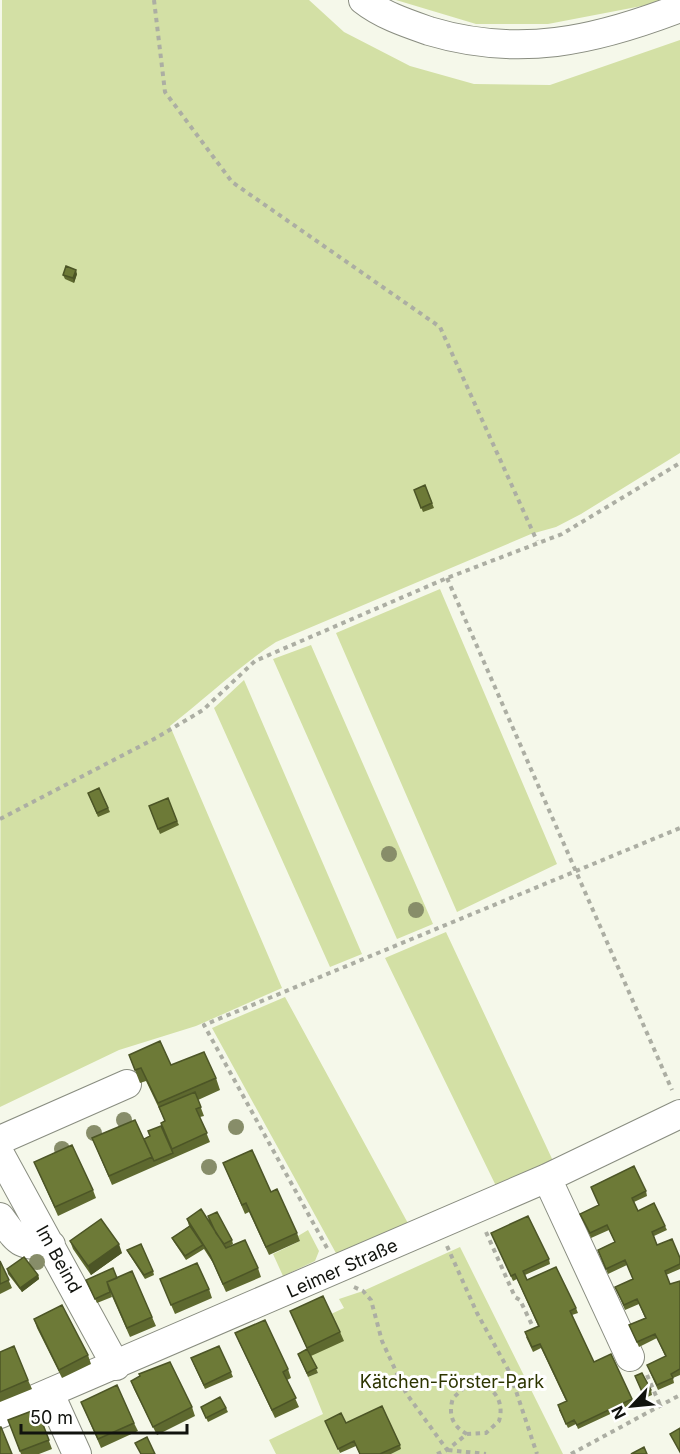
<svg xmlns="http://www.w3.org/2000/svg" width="680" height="1454" viewBox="0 0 680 1454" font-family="Inter,sans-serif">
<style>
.green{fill:#d3e0a5}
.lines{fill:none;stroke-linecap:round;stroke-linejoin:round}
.minor-casing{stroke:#898d80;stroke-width:30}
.path{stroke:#acaea3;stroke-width:4;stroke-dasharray:4.5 4.5;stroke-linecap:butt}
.minor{stroke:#fff;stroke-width:28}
.tree{fill:#878d69}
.wall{fill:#5e692f}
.shaded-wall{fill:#4c5526}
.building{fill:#6d7a37;stroke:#4c5526;stroke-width:1.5}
.labels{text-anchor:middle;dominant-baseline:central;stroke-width:6;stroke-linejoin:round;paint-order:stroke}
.street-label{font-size:18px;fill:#11130e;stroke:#fff}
.park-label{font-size:18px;fill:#2d3500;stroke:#fff}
</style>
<rect width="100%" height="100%" fill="#f5f8ea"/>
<path class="green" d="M2,0H309L344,32L410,66L474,84L550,85L680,40V453L581,514L556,527L531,534L276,642C238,667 206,698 170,726L282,988L196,1026L119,1050L0,1107Z
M396,0H673L548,24H476Z
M440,589L557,864L457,912L336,633Z
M311,645L433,924L397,939L273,659Z
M244,680L362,954L330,967L214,708Z
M446,932L554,1163L497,1188L385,958Z
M285,997L410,1227L337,1255L212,1028Z
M308,1230L319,1251L315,1261L283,1276L273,1254L300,1241L298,1236Z
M460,1247L563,1454H391L401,1449L347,1427L327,1425L340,1454H276L269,1440L323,1414L308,1377L318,1373L310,1356L331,1314L344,1308L339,1299L363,1291Z"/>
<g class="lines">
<g class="minor-casing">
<path id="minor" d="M363,0C382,15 406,23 429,31C519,58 594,41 680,8
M0,1140L127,1084
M0,1154L116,1366
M547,1178L630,1357
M0,1217C19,1243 18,1246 51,1245
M50,1394L77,1454
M0,1414L547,1178L680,1114"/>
</g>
<path class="path" d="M154,0L165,92L232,182L440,327L537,541
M447,578L672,1090
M0,819L156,738L203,710L255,661L447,578L562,534L680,463
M486,1232L515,1297L520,1300L533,1327
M447,1246L477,1313L510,1373L537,1454
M327,1248L204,1025L680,828
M354,1287L363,1291L371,1300L382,1341L406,1393L450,1454
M647,1375L660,1405
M448,1450L486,1454
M437,1454L447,1450L467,1434L486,1433L499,1421C506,1398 489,1380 466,1386L453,1398C448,1414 452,1426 467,1434
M571,1454L680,1395"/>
<use href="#minor" class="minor"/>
</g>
<g class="tree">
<circle cx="389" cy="854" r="8"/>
<circle cx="416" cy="910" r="8"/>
<circle cx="124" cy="1120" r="8"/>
<circle cx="236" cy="1127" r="8"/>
<circle cx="94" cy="1133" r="8"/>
<circle cx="62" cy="1149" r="8"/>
<circle cx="209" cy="1167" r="8"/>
<circle cx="37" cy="1262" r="8"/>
</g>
<path class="wall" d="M77,274L74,283L65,279L63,275Z
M425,485L434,508L423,512L414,490Z
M99,788L110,812L98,817L88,793Z
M149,806L177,821L179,825L160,834Z
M129,1055L171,1065L216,1078L220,1090L198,1100L204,1116L200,1117L210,1142L112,1185L92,1138L144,1139L172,1150L165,1121L146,1081L140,1083Z
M34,1162L93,1190L96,1198L58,1216Z
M223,1163L271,1192L297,1233L300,1241L269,1255L249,1212L245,1214Z
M646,1191L647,1196L634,1202L638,1211L665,1226L667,1230L654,1236L657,1245L680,1258V1269L666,1275L670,1284L680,1281V1375L673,1378L674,1383L658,1390L649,1370L665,1356L657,1338L639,1347L629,1325L645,1318L639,1304L625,1310L617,1291L633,1279L627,1265L608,1274L598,1250L615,1242L609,1230L591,1238L582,1218L599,1206Z
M208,1216L232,1240L233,1244L228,1247L258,1268L261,1277L226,1292L213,1263L204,1249L186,1260L174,1242L172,1238L189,1226L187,1219L214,1229Z
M493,1237L549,1259L550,1264L525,1275L527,1280L576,1308L578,1313L572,1315L594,1362L632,1399L634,1403L578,1429L576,1424L568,1428L559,1410L566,1401L541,1348L533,1352L526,1337L538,1326L517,1279L513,1281Z
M70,1241L122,1253L91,1275L73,1249Z
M127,1250L153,1271L154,1275L145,1279L129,1254Z
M0,1261L12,1288L0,1294Z
M7,1269L38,1275L39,1279L22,1292L8,1274Z
M117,1278L152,1317L156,1326L130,1337L111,1294L112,1297L97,1303L86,1280Z
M160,1279L209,1289L212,1298L175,1314Z
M290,1311L340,1332L344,1341L311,1356L318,1373L308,1377L298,1354L307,1349Z
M34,1319L88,1355L91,1364L62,1378L37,1328Z
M235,1333L288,1369L291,1378L287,1380L299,1407L275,1418L239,1342Z
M0,1352L28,1380L32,1389L0,1402Z
M193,1363L231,1372L233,1377L205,1389Z
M140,1376L192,1407L195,1416L157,1435L134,1389L131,1381Z
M637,1381L651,1390L652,1395L645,1398Z
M81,1402L134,1423L138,1431L101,1448Z
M201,1407L226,1408L228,1412L208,1422Z
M37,1409L52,1449L39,1454H21L8,1420Z
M346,1423L400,1445L401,1449L391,1454H360L356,1446L340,1453L327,1425Z"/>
<path class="shaded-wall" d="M76,270L77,274L74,283L73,278Z
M119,1244L122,1253L91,1275L88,1266Z
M38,1275L39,1279L22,1292L20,1288Z"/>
<path class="building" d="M66,266L76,270L73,278L63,275Z
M425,485L432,503L421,508L414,490Z
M99,788L108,808L97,813L88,793Z
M168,798L177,821L158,829L149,806Z
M160,1041L171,1065L204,1052L216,1078L158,1103L141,1068L135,1070L129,1055Z
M195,1092L201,1107L196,1109L207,1133L172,1149L161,1123L165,1121L159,1107Z
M135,1120L152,1157L109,1176L92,1138Z
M161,1126L173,1153L154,1161L144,1139L150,1136L148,1131Z
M72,1145L93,1190L55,1207L34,1162Z
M252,1150L271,1192L277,1189L297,1233L266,1247L246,1203L242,1205L223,1163Z
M634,1166L646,1191L632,1198L638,1211L654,1203L665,1226L652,1232L657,1245L672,1239L680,1258V1264L665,1271L670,1284L680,1281V1369L671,1374L673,1378L657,1385L647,1365L666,1356L655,1334L637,1342L629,1325L646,1318L637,1299L624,1305L615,1287L633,1279L625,1260L606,1269L598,1250L615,1242L607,1225L590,1233L580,1214L599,1205L591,1187Z
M201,1209L226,1248L245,1240L258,1268L223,1284L210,1255L187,1219Z
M217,1212L232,1240L224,1244L216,1233L208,1216Z
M528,1216L549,1259L523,1271L527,1280L556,1267L576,1308L570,1311L594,1362L611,1354L632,1399L577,1425L574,1420L566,1424L558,1405L567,1401L540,1344L532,1347L525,1332L539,1326L515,1274L511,1276L491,1233Z
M101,1219L119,1244L88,1266L70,1241Z
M190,1226L203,1245L185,1256L172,1238Z
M141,1244L153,1271L144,1275L127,1250Z
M24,1257L38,1275L20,1288L7,1269Z
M0,1261L9,1280L0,1284Z
M197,1263L209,1289L171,1305L160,1279Z
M113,1268L117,1278L107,1282L110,1292L95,1299L86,1280Z
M132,1271L152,1317L127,1328L107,1282Z
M323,1296L340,1332L307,1348L290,1311Z
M62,1305L88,1355L59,1370L34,1319Z
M265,1320L288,1369L283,1372L296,1398L272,1410L235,1333Z
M14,1346L28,1380L0,1392V1352Z
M219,1346L231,1372L204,1385L191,1358Z
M307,1349L317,1368L307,1373L298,1354Z
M170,1362L192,1407L153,1427L131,1381L140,1376L139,1374Z
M642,1373L651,1390L643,1394L635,1376Z
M117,1385L134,1423L98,1439L81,1402Z
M220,1397L226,1408L206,1418L201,1407Z
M382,1406L400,1445L380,1454H360L354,1441L338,1449L325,1421L341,1413L346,1423Z
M37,1409L49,1440L20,1451L8,1420Z
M0,1427H1L12,1454H0Z
M680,1428V1452L670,1434Z
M147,1437L155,1454H141L135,1443Z
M644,1447L647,1454H631Z"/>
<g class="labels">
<g class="street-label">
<text transform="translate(59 1259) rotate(61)">Im Beind</text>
<text transform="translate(342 1268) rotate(-24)">Leimer Straße</text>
</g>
<g class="park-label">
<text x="452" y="1381">Kätchen-Förster-Park</text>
</g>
</g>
<g transform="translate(632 1406) rotate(244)" stroke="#ffffff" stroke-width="4.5" paint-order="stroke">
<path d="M0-4.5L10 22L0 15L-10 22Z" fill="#11130e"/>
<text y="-9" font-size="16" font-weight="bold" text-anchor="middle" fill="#11130e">N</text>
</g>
<path d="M21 1424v9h166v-9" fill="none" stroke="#11130e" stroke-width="3"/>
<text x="30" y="1424" font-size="18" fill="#11130e" stroke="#ffffff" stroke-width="4.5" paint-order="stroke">50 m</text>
</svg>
